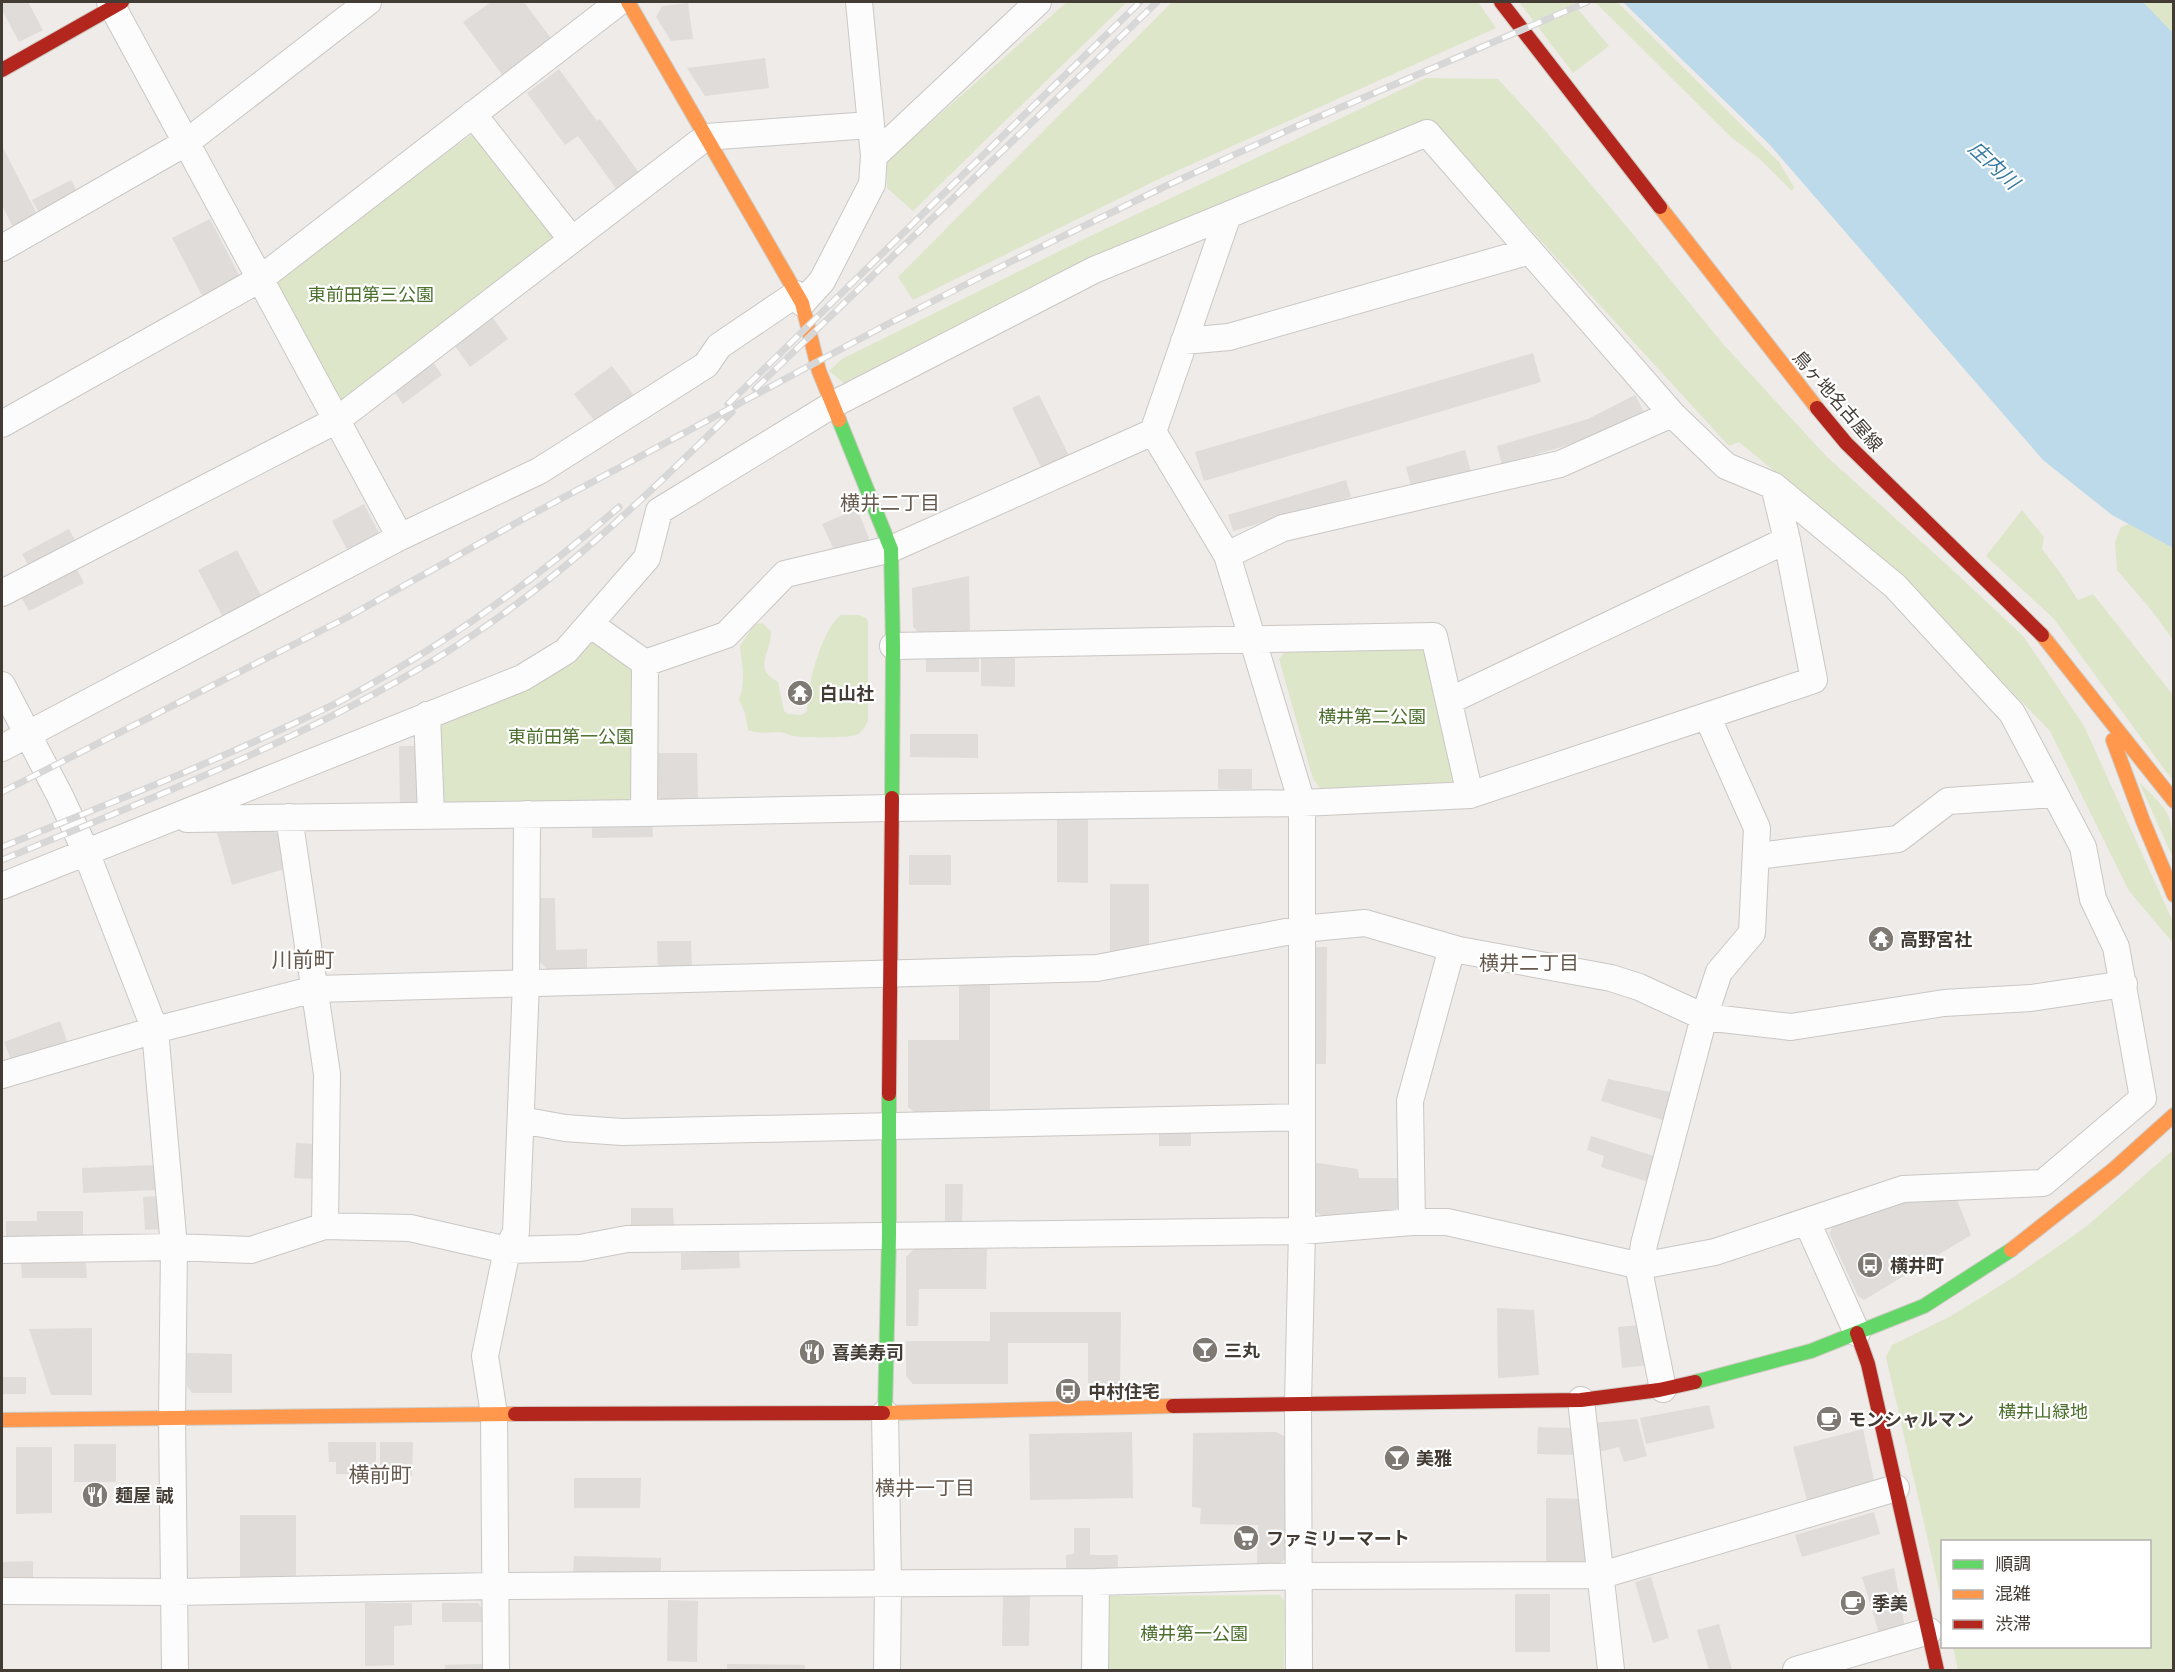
<svg xmlns="http://www.w3.org/2000/svg" width="2175" height="1672" viewBox="0 0 2175 1672" font-family="Inter,'Noto Sans JP',sans-serif">
<style>
.green{fill:#dee6ca}
.parking{fill:#dfdcd9}
.water{fill:#bcdae9}
.lines{fill:none;stroke-linecap:round;stroke-linejoin:round}
.street-casing{stroke:#cac7c4;stroke-width:28}
.fast-casing{stroke:#cfcac2;stroke-width:16}
.slow-casing{stroke:#cfcac2;stroke-width:16}
.jam-casing{stroke:#cfcac2;stroke-width:16}
.street{stroke:#fcfcfc;stroke-width:26}
.fast{stroke:#63d668;stroke-width:14}
.slow{stroke:#ff974d;stroke-width:14}
.jam{stroke:#b3261e;stroke-width:14}
.rail-casing{stroke:#d8d7d7;stroke-width:7}
.rail{stroke:#fff;stroke-width:4.5;stroke-dasharray:14;stroke-linecap:butt}
.labels{text-anchor:middle;dominant-baseline:central;stroke-width:4.5;stroke-linejoin:round;paint-order:stroke}
.park-label{font-size:18px;fill:#4c6f2e;stroke:#fff}
.street-label{font-size:18px;fill:#433c35;stroke:#fff}
.poi-label{font-size:18px;font-weight:bold;fill:#433c35;stroke:#fff;text-anchor:start}
.water-label{font-size:20px;font-style:italic;fill:#377a9e;stroke:#fff}
.neighbourhood-label{font-size:20px;fill:#65594e;stroke:#fff}
.quarter-label{font-size:21px;fill:#65594e;stroke:#fff}
</style>
<rect width="100%" height="100%" fill="#eeebe8"/>
<path class="green" d="M1067,2H1127L913,211L887,188V161Z
M1172,2H1478L1496,28L1159,179L913,300L898,277Z
M1519,2H1572L1609,46L1573,73Z
M1595,2H1617L1779,162L1794,187L1792,191L1760,159L1732,138Z
M2143,2H2173V33Z
M1426,78L1498,79L1542,127L1627,227L1724,345L1826,456L1945,563L2023,636L2084,726L2173,922V943L2129,891L2050,731L1894,570L1739,442L1729,446L1432,122L1091,256L846,385L829,371L842,359L1084,239Z
M481,134L554,233L553,241L345,400L338,399L277,286L279,277L471,135Z
M2022,510L2044,537L2042,549L2061,574L2078,600L2093,594L2173,695V781L2054,619L1986,556Z
M2129,524L2173,548V640L2152,611L2117,570L2115,542L2121,527Z
M841,615H859L866,618L868,622V721C865,726 862,733 856,735C849,738 802,738 794,736C789,736 785,732 780,732C766,732 764,735 748,730L745,713L739,700C746,681 742,665 740,646L755,624L762,623L771,631C772,654 751,667 778,682L784,711L788,714L802,715L807,711C807,686 821,630 841,615Z
M597,639L636,669L638,793L627,800L447,804L437,796L439,729L449,717L587,640Z
M1421,645L1430,650L1458,772L1450,785L1321,789L1313,779L1279,659L1289,647Z
M2139,782C2171,813 2173,814 2173,858Z
M2173,1150V1670H1958L1953,1647L2150,1646V1542H1942V1602L1886,1357L1892,1345L1951,1316L2014,1277L2087,1226Z
M1280,1595L1285,1602L1284,1670H1103L1102,1603L1109,1596Z"/>
<path class="parking" d="M2,2H28L43,30L19,42L2,10Z
M491,2H524L553,41L504,77L463,22Z
M688,3L693,39L671,41L656,17L662,6Z
M765,58L769,88L705,96L687,68Z
M559,69L597,121L600,119L640,174L618,191L578,136L565,145L527,93Z
M2,146L39,218L15,231L2,205Z
M71,180L79,195L41,216L32,200Z
M210,219L239,275L236,285L205,301L172,238Z
M490,314L508,339L470,367L452,342Z
M1533,353L1541,382L1204,481L1195,452Z
M431,360L442,375L403,404L392,389Z
M612,366L635,397L596,423L574,394Z
M1039,395L1071,460L1044,473L1012,408Z
M1635,395L1644,412L1594,437L1502,465L1497,446L1588,419Z
M1465,450L1471,472L1411,485L1406,467Z
M1346,480L1351,497L1233,531L1228,515Z
M364,504L380,535L351,557L332,521Z
M857,509L869,538L865,546L835,552L822,524Z
M69,529L78,546L31,570L22,554Z
M237,550L265,603L226,623L198,570Z
M76,568L84,583L29,611L21,597Z
M969,576L970,634L921,635L913,627L912,588Z
M926,654H979V672H926Z
M981,654H1015V687L981,686Z
M910,734H978V758L910,757Z
M399,746H418L419,801L413,806H400Z
M653,753H697L698,799L662,800L653,793Z
M1218,769H1252V789H1218Z
M1057,816H1088V883L1057,882Z
M652,822L653,837L592,838V823Z
M274,831L282,837L287,868L232,885L217,833Z
M909,855H951V885H909Z
M1110,884H1149V949L1110,957Z
M539,898H555L556,950L587,949V970L549,971L540,962Z
M657,941H691L692,967L658,968Z
M1312,947H1327L1326,1064H1310Z
M959,982H990V1112H914L908,1107V1040H959Z
M60,1021L69,1047L12,1063L4,1042Z
M1608,1079L1675,1093L1666,1121L1601,1101Z
M1159,1129H1191V1146H1159Z
M1591,1136L1657,1157L1649,1182L1601,1167L1604,1156L1587,1150Z
M296,1143L316,1144L313,1179L294,1178Z
M1311,1162L1358,1169L1359,1178H1398V1208L1390,1215L1322,1217L1312,1208Z
M156,1165L157,1190L83,1193L82,1168Z
M945,1184H963L962,1224H945Z
M1955,1195L1971,1235L1864,1300L1858,1296L1829,1233L1837,1219L1908,1198Z
M157,1196L159,1229L145,1230L143,1197Z
M631,1208H673L674,1227H631Z
M37,1211H83V1240H6V1221H37Z
M915,1248L987,1249L986,1289H919L918,1326H906V1257Z
M739,1251L740,1268L681,1270V1253Z
M21,1263H86L87,1278H22Z
M1497,1308L1534,1310L1539,1375L1498,1378Z
M990,1312H1121L1120,1384L1088,1383V1343H1008V1384H913L906,1376V1341H990Z
M1640,1325L1647,1365L1622,1368L1618,1327Z
M92,1328V1395H51L29,1329Z
M187,1353L232,1354V1393H192L187,1386Z
M2,1377H26V1394H2Z
M1709,1405L1715,1428L1646,1444L1640,1418Z
M1637,1419L1647,1456L1624,1462L1619,1447L1595,1453L1593,1423Z
M1538,1427L1572,1428L1576,1455L1537,1454Z
M1863,1429L1874,1480L1868,1489L1808,1505L1793,1447Z
M1132,1432L1133,1498L1030,1500L1029,1434Z
M1276,1432L1286,1437L1285,1559L1278,1566L1257,1567L1258,1525L1200,1524L1201,1508L1192,1507L1193,1433Z
M328,1442H376V1474H336V1462H329Z
M380,1442H413L412,1476H380Z
M74,1444H116V1482H74Z
M16,1447H52V1513L16,1514Z
M574,1478H641L640,1508H574Z
M1546,1498L1580,1499L1587,1557L1580,1566H1546Z
M1874,1512L1880,1534L1802,1557L1795,1535Z
M240,1515H296V1578L240,1579Z
M1074,1528H1090V1555H1118V1571L1066,1570V1555L1074,1554Z
M574,1556L661,1558V1577L573,1576Z
M33,1561V1583H2V1562Z
M1894,1568L1904,1622L1903,1626L1879,1633L1862,1577Z
M1651,1577L1669,1638L1653,1643L1635,1582Z
M1515,1594H1550V1652H1515Z
M1003,1595H1030L1029,1646H1002Z
M668,1600L698,1601L697,1662L667,1661Z
M365,1603H412V1625L394,1626V1665L365,1666Z
M442,1603H478L483,1609V1622H442Z
M1719,1624L1732,1670H1709L1697,1630Z
M483,1664V1670H445V1665Z
M727,1664L805,1665V1670H727Z"/>
<path class="water" d="M1623,2H2143L2173,33V548L2112,515L2043,460L1770,145Z"/>
<g class="lines">
<g class="street-casing">
<path id="street" d="M473,114L572,240
M874,156L1038,2
M2,248L187,142L368,2
M802,303L822,281L872,184L874,156L859,2
M1184,341L1229,337L1530,251
M2,424L260,279L619,2
M1153,432L1227,555L1302,803V1231L1298,1403L1299,1670
M400,537L539,471L706,365L719,346L796,294
M2,593L337,420L706,137L870,125
M893,646L1434,636L1470,795
M645,663L726,635L785,574L891,549L1153,432L1228,215L1427,133L1672,414L1560,464L1283,528L1227,555
M2,685L60,796L86,852L155,1030L174,1247L172,1418L175,1670
M1449,701L1787,540
M427,715L431,814
M2,748L400,537L110,2
M644,813L892,808L1302,803L1470,795L1814,680L1787,540L1774,486
M289,817L327,1074L325,1226
M187,819L644,813L645,663L590,624
M1757,856L1898,839L1948,801L2055,794
M2,886L522,678L566,651L647,558L659,511L832,405L1094,270L1228,215
M2,1075L155,1030L315,989L1097,968L1302,929L1365,923L1459,950L1611,978L1639,987L1704,1017L1791,1027L1944,1003L2031,998L2124,984
M521,1120L565,1128L622,1132L1301,1117
M1412,1222L1410,1101L1452,948
M1807,1222L1857,1333
M2,1250L174,1247L251,1250L325,1226L410,1228L507,1250L580,1248L627,1239L1302,1231L1412,1222H1447L1641,1266L1715,1252L1903,1189L2043,1183L2143,1098L2116,947L2093,899L2083,847L2012,713L1895,586L1774,486L1726,466L1672,414
M1663,1389L1640,1275L1644,1244L1704,1017L1719,972L1752,933L1757,828L1707,716
M1581,1400L1611,1670
M885,1413L888,1584L887,1670
M2,1591L174,1592L495,1586L1096,1582L1299,1576L1602,1575L1896,1488
M496,1670L494,1414L485,1356L507,1250L516,1232L526,983L527,814
M1095,1670L1096,1582
M1796,1670L1929,1631"/>
</g>
<g class="fast-casing">
<path id="fast" d="M839,420L891,549L893,646L892,798
M1695,1382L1811,1351L1924,1306L2011,1250
M885,1413L889,1236V1094"/>
</g>
<g class="slow-casing">
<path id="slow" d="M628,2L802,303L819,371L839,420
M1660,207L1817,408
M2042,635L2174,801
M2113,740L2143,821L2174,895
M2011,1250L2114,1169L2174,1115
M883,1413L1173,1406
M2,1420L515,1414"/>
</g>
<g class="jam-casing">
<path id="jam" d="M1501,2L1660,207
M2,70L122,2
M1817,408L1846,443L2042,635
M889,1094L892,798
M1857,1333L1868,1364L1937,1670
M1173,1406L1581,1400L1659,1390L1695,1382
M515,1414L883,1413"/>
</g>
<use href="#street" class="street"/>
<use href="#fast" class="fast"/>
<use href="#slow" class="slow"/>
<use href="#jam" class="jam"/>
<g class="rail-casing">
<path id="rail" d="M755,389L1157,2
M728,404L1140,2
M2,792L346,618L525,518L884,326L1012,261L1168,185L1295,127L1587,2
M2,847C97,808 193,771 286,727C307,717 328,708 348,697C446,644 535,580 619,507
M2,860C149,799 300,741 437,658C546,592 641,502 732,412"/>
</g>
<use href="#rail" class="rail"/>
</g>
<defs>
<g id="temple-disc" transform="scale(1.35)"><circle r="9.5" fill="#7f7974" stroke="#fff"/><path d="M0-6L5-2H3V0L6.5 2.5H4V6H1.5V3h-3V6H-4V2.5H-6.5L-3 0V-2H-5Z" fill="#fff"/></g>
<g id="bus-disc" transform="scale(1.35)"><circle r="9.5" fill="#7f7974" stroke="#fff"/><path d="M-5-6H5V4H4V6H2V4H-2V6H-4V4H-5ZM-3.5-4V0h7V-4ZM-3.5 1.2v1.5H-2V1.2ZM2 1.2v1.5H3.5V1.2Z" fill="#fff"/></g>
<g id="bar-disc" transform="scale(1.35)"><circle r="9.5" fill="#7f7974" stroke="#fff"/><path d="M-6-5H6L.8 .8V4.5H3.5V6h-7V4.5H-.8V.8Z" fill="#fff"/></g>
<g id="restaurant-disc" transform="scale(1.35)"><circle r="9.5" fill="#7f7974" stroke="#fff"/><path d="M-5-6h1v4h1v-4h1v4h1v-4h1v5L-1.5 .5V6h-2V.5L-5-1ZM5-6V6H3V1.5H1.5Q1.5-4 5-6Z" fill="#fff"/></g>
<g id="cafe-disc" transform="scale(1.35)"><circle r="9.5" fill="#7f7974" stroke="#fff"/><path d="M-5.5-4.5H6V0H3Q3 3.5 0 3.5H-2.5Q-5.5 3.5-5.5 0ZM3-3.2v2h1.7v-2ZM-6 4.5H4V6H-6Z" fill="#fff"/></g>
<g id="supermarket-disc" transform="scale(1.35)"><circle r="9.5" fill="#7f7974" stroke="#fff"/><path d="M-6-5.5h2.5l.6 2H6L4.5 2H-2.5L-4.4-4H-6ZM-1.5 3.2a1.3 1.3 0 1 0 .1 0ZM3 3.2a1.3 1.3 0 1 0 .1 0Z" fill="#fff"/></g>
</defs>
<g fill-rule="evenodd">
<use href="#temple-disc" x="800" y="693"/>
<use href="#temple-disc" x="1881" y="939"/>
<use href="#bus-disc" x="1870" y="1265"/>
<use href="#bar-disc" x="1205" y="1350"/>
<use href="#restaurant-disc" x="812" y="1352"/>
<use href="#bus-disc" x="1068" y="1391"/>
<use href="#cafe-disc" x="1829" y="1419"/>
<use href="#bar-disc" x="1397" y="1458"/>
<use href="#restaurant-disc" x="95" y="1495"/>
<use href="#supermarket-disc" x="1246" y="1538"/>
<use href="#cafe-disc" x="1853" y="1603"/>
</g>
<g class="labels">
<g class="park-label">
<text x="371" y="294">東前田第三公園</text>
<text x="1372" y="716">横井第二公園</text>
<text x="571" y="736">東前田第一公園</text>
<text x="2043" y="1411">横井山緑地</text>
<text x="1194" y="1633">横井第一公園</text>
</g>
<g class="street-label">
<text transform="translate(1838 401) rotate(49)">鳥ヶ地名古屋線</text>
</g>
<g class="poi-label">
<text x="820" y="693">白山社</text>
<text x="1900" y="939">高野宮社</text>
<text x="1890" y="1265">横井町</text>
<text x="1224" y="1350">三丸</text>
<text x="832" y="1352">喜美寿司</text>
<text x="1088" y="1391">中村住宅</text>
<text x="1848" y="1419">モンシャルマン</text>
<text x="1416" y="1458">美雅</text>
<text x="115" y="1495">麺屋 誠</text>
<text x="1266" y="1538">ファミリーマート</text>
<text x="1872" y="1603">季美</text>
</g>
<g class="water-label">
<text transform="translate(1994 165) rotate(43)">庄内川</text>
</g>
<g class="neighbourhood-label">
<text x="890" y="503">横井二丁目</text>
<text x="1529" y="963">横井二丁目</text>
<text x="925" y="1488">横井一丁目</text>
</g>
<g class="quarter-label">
<text x="303" y="959">川前町</text>
<text x="380" y="1474">横前町</text>
</g>
</g>
<rect width="2175" height="1672" fill="none" stroke="#433c35" stroke-width="6"/>
<rect x="1941" y="1540" width="210" height="108" fill="#ffffff" stroke="#b4b1ae" stroke-width="1.5"/>
<rect x="1953" y="1560" width="30" height="9" fill="#63d668" stroke="#b4b1ae" stroke-width="1.5"/>
<text x="1995" y="1570" font-size="18" fill="#433c35">順調</text>
<rect x="1953" y="1590" width="30" height="9" fill="#ff974d" stroke="#b4b1ae" stroke-width="1.5"/>
<text x="1995" y="1600" font-size="18" fill="#433c35">混雑</text>
<rect x="1953" y="1620" width="30" height="9" fill="#b3261e" stroke="#b4b1ae" stroke-width="1.5"/>
<text x="1995" y="1630" font-size="18" fill="#433c35">渋滞</text>
</svg>
